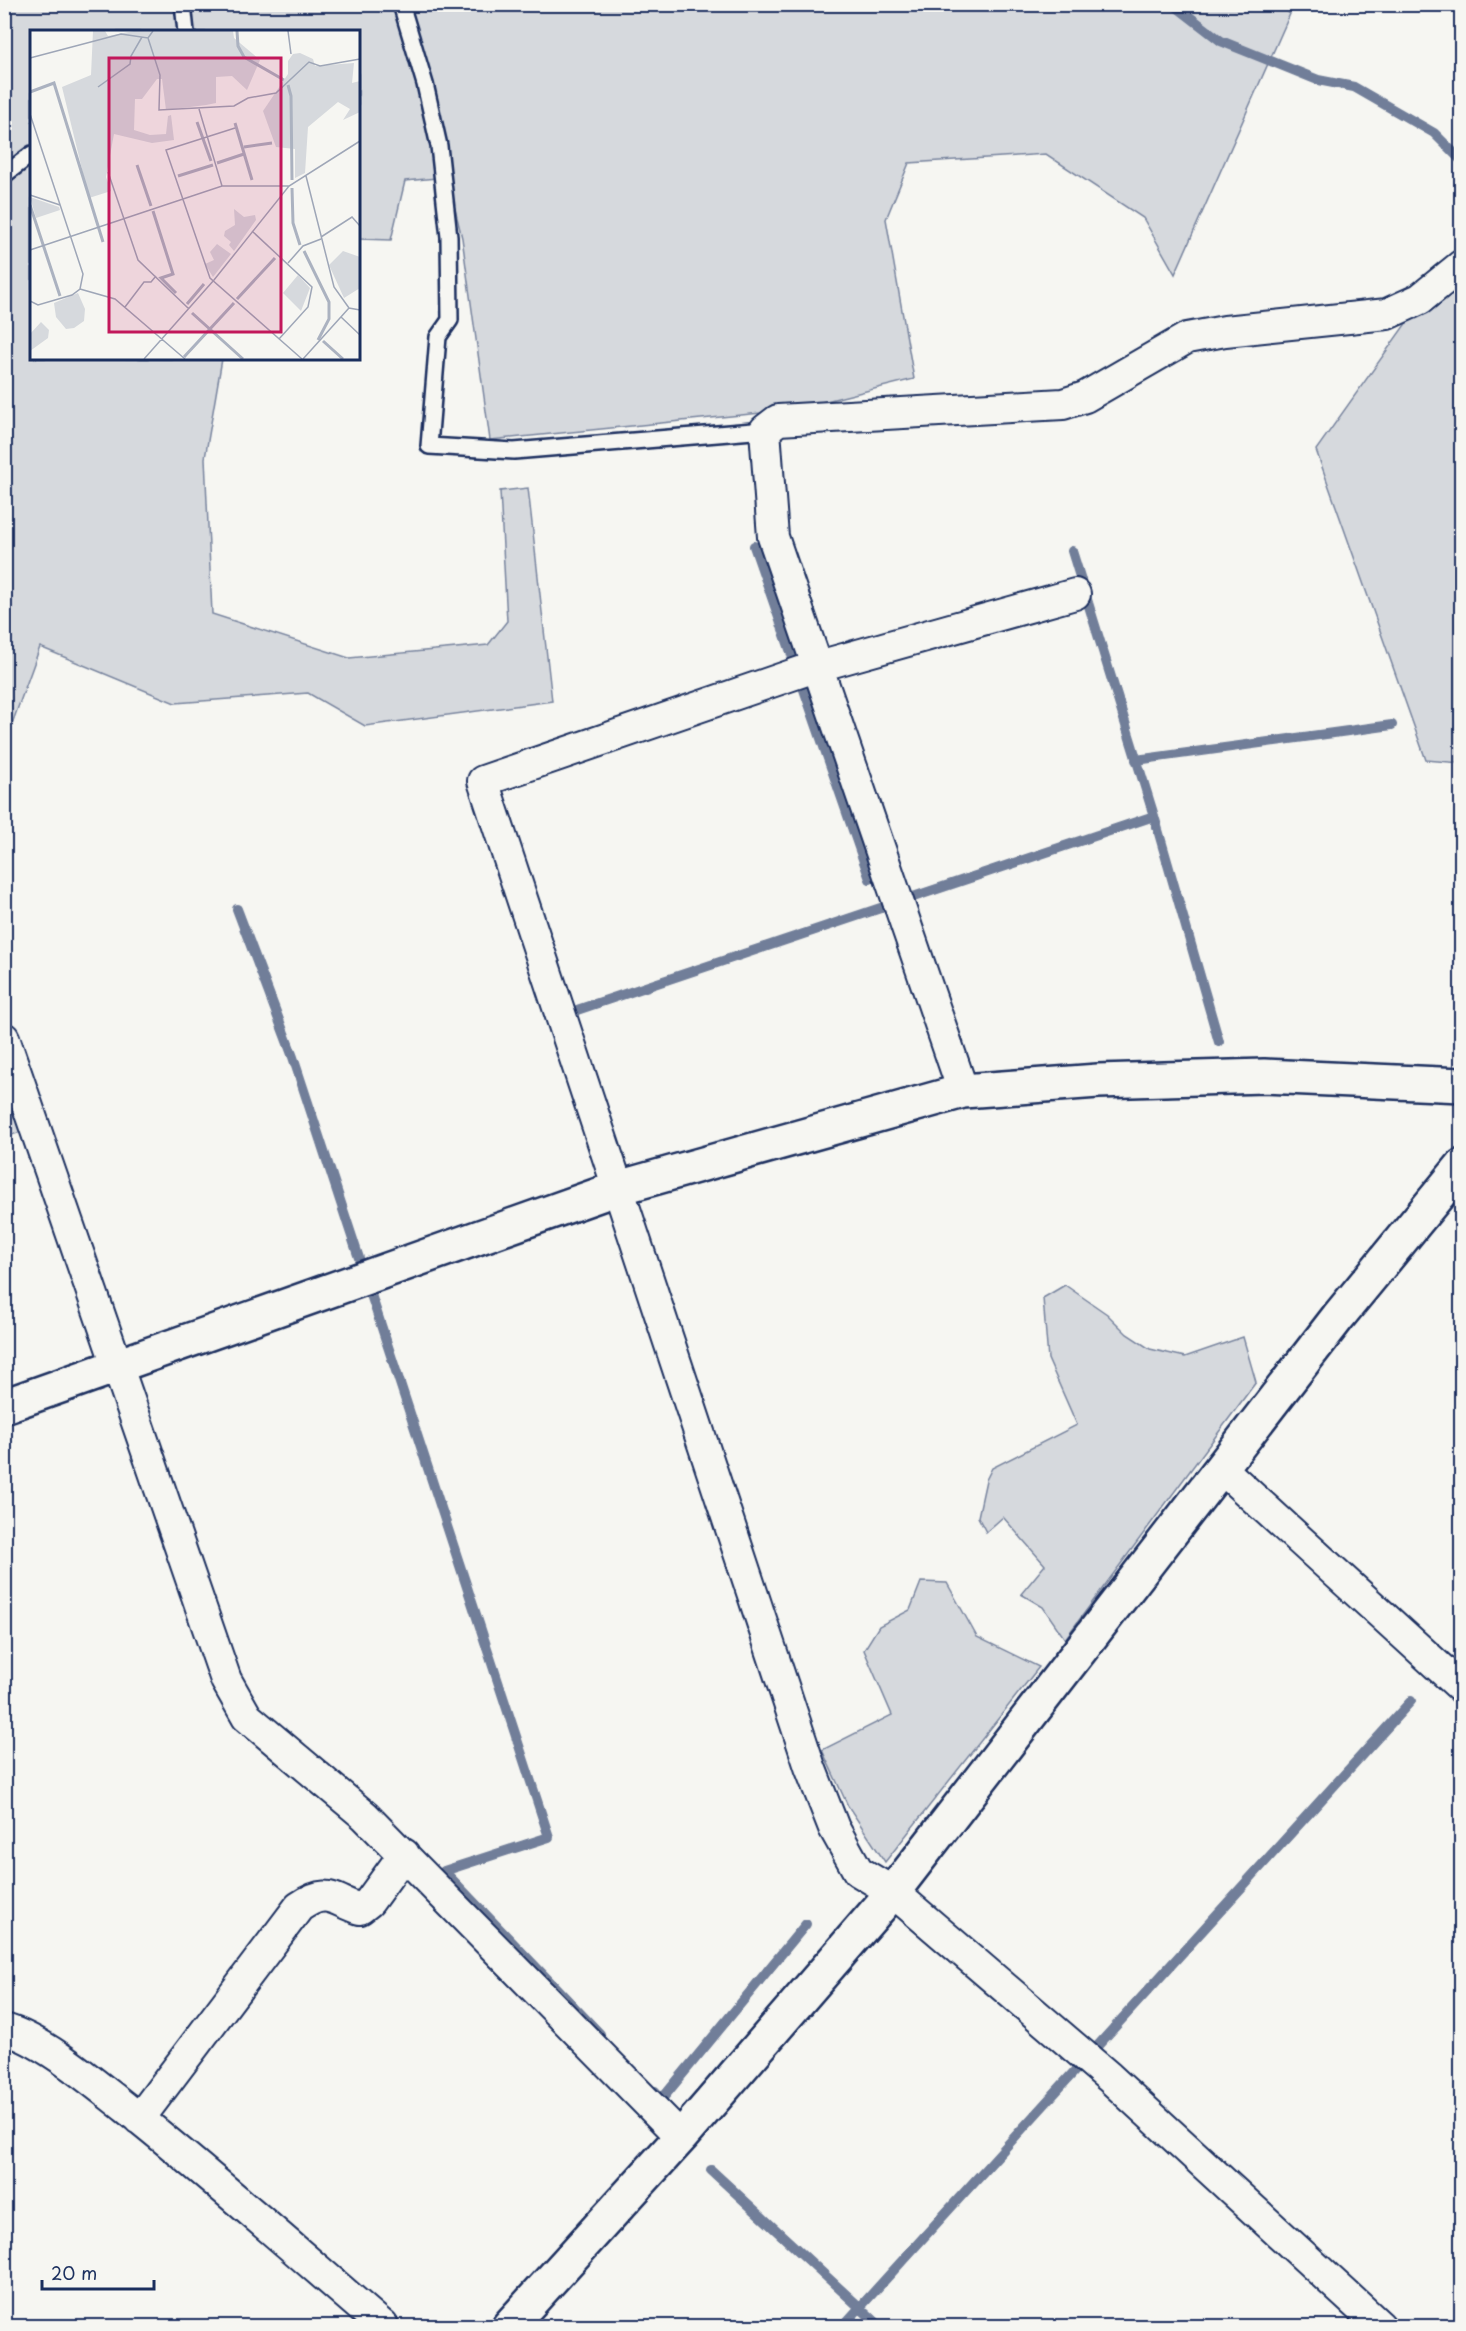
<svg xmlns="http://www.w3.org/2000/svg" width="1466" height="2331" viewBox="0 0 1466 2331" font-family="'Playpen Sans',sans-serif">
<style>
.green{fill:#d6d9dd;stroke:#78849e;stroke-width:1.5}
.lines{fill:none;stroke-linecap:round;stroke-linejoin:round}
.stream{stroke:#717e99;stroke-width:10}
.service-casing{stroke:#1b2f5e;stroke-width:20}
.minor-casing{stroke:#1b2f5e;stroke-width:34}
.tertiary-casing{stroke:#1b2f5e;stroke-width:38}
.service{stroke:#f6f6f2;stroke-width:15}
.minor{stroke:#f6f6f2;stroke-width:30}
.tertiary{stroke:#f6f6f2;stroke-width:33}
.inset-river{fill:none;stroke:#abb2c0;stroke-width:3}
.inset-road{fill:none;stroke:#9ea6b7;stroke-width:1.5}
.view{fill:#c2185b;fill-opacity:0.15;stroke:#c2185b;stroke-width:3}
.inset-edge{fill:none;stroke:#1b2f5e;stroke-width:3}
</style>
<rect width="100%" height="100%" fill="#f6f6f2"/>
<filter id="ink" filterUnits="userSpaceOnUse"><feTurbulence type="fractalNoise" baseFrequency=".0167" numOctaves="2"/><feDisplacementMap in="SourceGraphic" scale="12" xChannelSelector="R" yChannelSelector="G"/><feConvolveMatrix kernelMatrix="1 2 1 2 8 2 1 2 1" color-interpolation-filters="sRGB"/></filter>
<g filter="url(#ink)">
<path class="green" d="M1278,4L1290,14L1175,274L1143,218L1046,154L909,163L886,219L914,379L826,401L761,413L490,440L462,238L447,177L405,181L391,240L359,239L358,32H32V358L222,359L205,458L212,614L349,658L488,645L507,621L500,491L528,488L552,701L365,726L308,693L175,703L40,647L5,743V5Z
M1461,246V763L1426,760L1316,450Z
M4,1086L21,1132L5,1137H4Z
M1065,1285L1107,1314L1127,1334L1150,1349L1185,1357L1243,1337L1256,1382L1065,1639L1043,1607L1021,1594L1045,1565L1003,1517L986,1532L978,1517L986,1480L992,1468L1077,1425L1048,1359L1043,1298Z
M921,1582L947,1583L977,1637L1039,1667L885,1862L848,1806L822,1750L892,1715L864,1650L879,1626L910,1610Z"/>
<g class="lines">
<path class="stream" d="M1173,4L1221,41L1318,80L1354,87L1434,133L1462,161
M754,546L870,879
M1072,551L1154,816L1219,1042
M1136,760L1392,725
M237,909L293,1057L549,1837L444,1871L600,2034
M577,1010L1154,816
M655,2091L662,2099L806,1924
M711,2170L880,2326
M843,2326L1411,1701"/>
<g class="service-casing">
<path id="service" d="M183,4L186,32
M401,4L425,84L439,146L449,237L450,320L438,337L429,446L514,451L765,430
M4,175L32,154"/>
</g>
<g class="minor-casing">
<path id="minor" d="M1075,594L815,667L483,781L810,1767L834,1828L858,1871L893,1892L1109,2077L1380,2326
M4,1038L226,1680L247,1717L365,1816L681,2137
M963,1091L773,537L765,430L778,420L1063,404L1085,397L1187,338L1225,331L1387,314L1420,299L1462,265
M1221,1468L1462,1688
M4,2029C44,2040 94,2083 126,2108C214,2178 298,2253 383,2326
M139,2119L299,1907C328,1887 332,1900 360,1909L369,1902L404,1854"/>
</g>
<g class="tertiary-casing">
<path id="tertiary" d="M4,1406L618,1188L963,1091L1098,1081L1264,1076L1462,1085
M509,2326L681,2137L893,1892L1338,1317L1462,1166"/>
</g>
<use href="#service" class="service"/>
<use href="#minor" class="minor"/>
<use href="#tertiary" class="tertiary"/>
</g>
</g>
<g transform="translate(30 30)">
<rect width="330" height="330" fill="#f6f6f2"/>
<path d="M63,1H75L78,6L104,1H203L204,8L230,30L217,60L202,46L186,47V73L176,75L136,80L132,49H127L112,69H105L104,100L120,105L136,104L138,86L141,85L144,110L122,113L84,104L76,147L81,161L59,168L32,57L61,45ZM270,23L283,29L285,36L324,33L322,53L330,51V82L313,90L320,79L308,72L278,97L275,143L265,148V119L246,117L233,81L258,44V31L263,24ZM0,167L29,177L30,180L6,188ZM204,179L214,187L225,185L226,190L204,221L199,215L201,212L194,206L195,201L205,195ZM187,214L201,224L183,247L175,234L184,230L180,222ZM313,221L330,227V258L314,268L299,235ZM268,245L280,258L271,281L253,263ZM48,263L55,279L54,291L44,298L36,299L26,287L24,273ZM11,292L19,300L18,308L0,321V304Z" fill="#d6d9dd"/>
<path class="inset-river" d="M207,1L208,16L214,27L254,50M258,55L261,66L262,150M0,62L24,53L73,212M167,92L181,131M205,93L222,150M214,117L242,113M187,133L214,124M107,135L121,176M148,146L183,135M262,158L263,193L270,215M0,175L30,266M123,181L143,244L131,248L146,263M274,221L299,272V289L288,310M207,269L245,228M157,274L174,254M162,283L213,329M293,311L313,329M154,327L204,273"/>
<path class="inset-road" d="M258,1L261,24M118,8L130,45L129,80L204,76L218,68L246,63L279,32L290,36L330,29M0,28L91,4L118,8L123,1M68,57L100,34L101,26L112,7M169,79L192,156M0,84L53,244L50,259L42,265L8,275L0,271M205,98L136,120L180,248L272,329M78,142L108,230L159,279M276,146L304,257L319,278L330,280M0,165L30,175M222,201L282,257L278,277L249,309M291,207L322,187L330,196M0,220L192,156H259M258,233L273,216L291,209M50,259L85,269L155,329M95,277L114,252H121L126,246M311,287L330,305M114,329L184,250L259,156L330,111M273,329L319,278"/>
<path class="view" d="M79,28H251V302H79Z"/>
<rect width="330" height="330" class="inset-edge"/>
</g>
<rect width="1466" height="2331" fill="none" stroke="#f6f6f2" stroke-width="24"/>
<rect x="12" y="12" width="1442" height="2307" fill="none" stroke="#1b2f5e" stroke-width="2" filter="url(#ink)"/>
<path d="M42 2280v9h112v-9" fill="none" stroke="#1b2f5e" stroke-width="3"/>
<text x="51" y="2280" font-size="18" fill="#1b2f5e" stroke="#f6f6f2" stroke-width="4.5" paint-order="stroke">20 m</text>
</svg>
